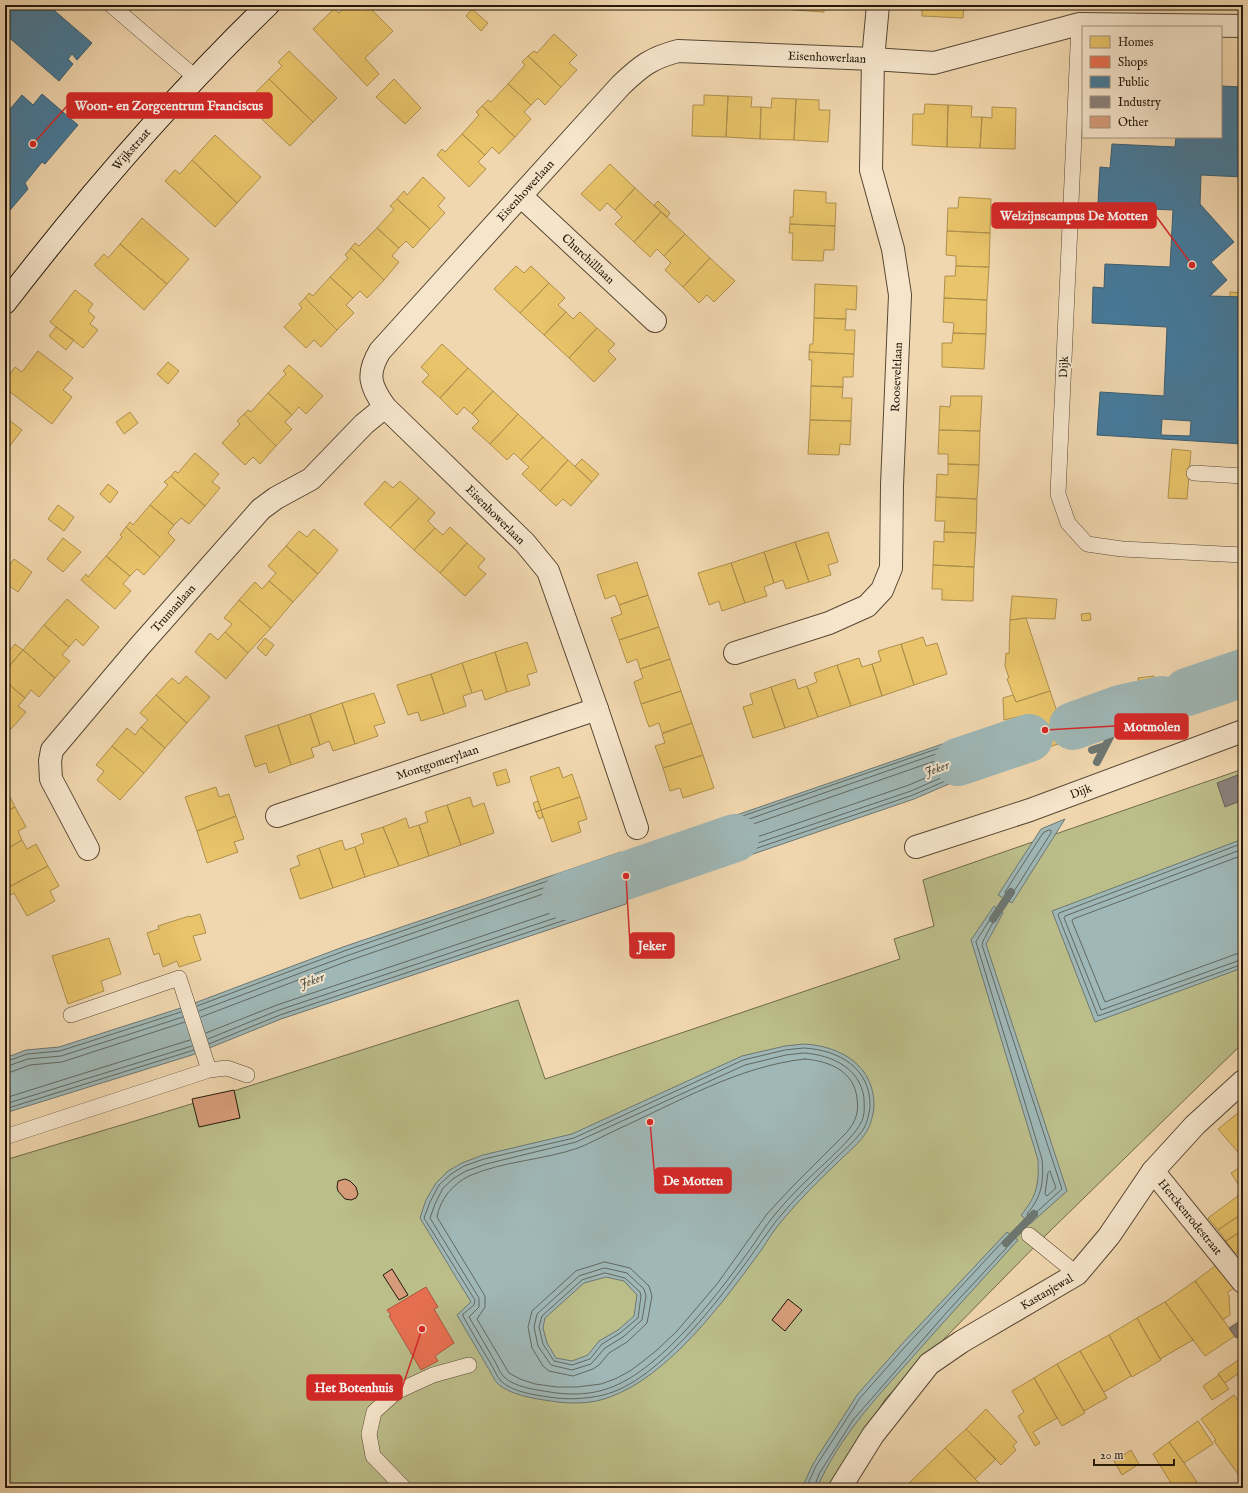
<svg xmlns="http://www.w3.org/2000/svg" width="1248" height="1493" viewBox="0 0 1248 1493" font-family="'IM FELL English',serif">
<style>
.green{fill:#bcbe8a;stroke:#706b4a}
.water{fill:#9fb7b6;stroke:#6d7772;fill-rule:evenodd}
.homes{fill:#e9c46a;stroke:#ae904e}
.shops{fill:#e76f51;stroke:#ac553c}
.public{fill:#457b9d;stroke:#3b5d71;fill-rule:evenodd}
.industry{fill:#8a817c;stroke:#6b625a}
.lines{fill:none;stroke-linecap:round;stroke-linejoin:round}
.shore{stroke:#616860;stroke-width:1}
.stream{stroke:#6d7772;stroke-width:8}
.river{stroke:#9fb7b6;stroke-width:48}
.building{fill:#d69c79;stroke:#23180b}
.lane-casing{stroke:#564834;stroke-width:16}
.street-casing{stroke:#564834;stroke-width:24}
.secondary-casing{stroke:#23180b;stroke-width:24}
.lane{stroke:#f6e5cb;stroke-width:15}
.street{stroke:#f6e5cb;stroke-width:22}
.secondary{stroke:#f6e5cb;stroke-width:22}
.labels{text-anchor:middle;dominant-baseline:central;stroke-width:4;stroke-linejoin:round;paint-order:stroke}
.street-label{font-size:12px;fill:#23180b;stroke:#f6e5cb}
.water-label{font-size:13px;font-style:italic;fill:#4e5047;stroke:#f6e5cb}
.leader{fill:none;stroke:#d62828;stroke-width:1.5}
.callout-dot{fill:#d62828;stroke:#f6e5cb;stroke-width:1.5}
.callout{fill:#d62828;stroke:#d62828;stroke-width:1.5}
.callout-label{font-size:13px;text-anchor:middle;font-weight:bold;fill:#fff}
</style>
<rect width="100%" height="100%" fill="#f1d7af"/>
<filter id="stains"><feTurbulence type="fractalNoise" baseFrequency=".005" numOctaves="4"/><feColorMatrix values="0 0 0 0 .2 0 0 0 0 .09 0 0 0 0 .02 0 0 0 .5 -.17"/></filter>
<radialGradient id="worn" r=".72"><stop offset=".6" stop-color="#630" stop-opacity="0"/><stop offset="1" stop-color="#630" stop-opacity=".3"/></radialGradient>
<path class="green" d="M1243,769V1043L1049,1232L886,1398L828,1488H5V1160L218,1096L518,1000L545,1079L900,959L894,939L934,926L923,880Z"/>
<path class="water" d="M1015,719L1023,752L914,799L680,879L664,840Z
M1065,819L1012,903L998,895L1041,829Z
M1243,839V962L1242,968L1095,1022L1052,911Z
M621,852L633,885L626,904L281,1019L192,1055L5,1113V1058L26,1050L59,1047L184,1007L343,947Z
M994,906L1003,913L986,944L1067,1191L1030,1224L1021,1215C1037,1196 1039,1184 1038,1160L971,940Z
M804,1044C841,1046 875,1066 874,1107C873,1115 871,1124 867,1131C860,1143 848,1152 838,1162C818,1181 798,1201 780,1223C773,1231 768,1240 762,1249C725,1300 668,1378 607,1398C591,1404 568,1404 551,1401C536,1399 510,1395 498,1384C494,1380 491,1372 487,1366C477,1349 467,1332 457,1315L471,1302L420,1218L426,1200L436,1183L448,1171L462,1163L483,1155L572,1134L742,1056L785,1046ZM606,1277L624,1281L637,1295L634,1316L618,1330L599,1341L588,1355L572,1361L556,1358L547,1343L543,1328L545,1318L584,1283Z
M1007,1232L1018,1240C982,1280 945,1320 910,1360C875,1399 838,1439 817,1488H802L813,1464L857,1395L901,1345Z"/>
<path class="homes" d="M347,5H367L393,31L365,58L379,74L367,86L313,29L334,9L339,13Z
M683,5H707V7H683Z
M707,5H731L730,8L707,7Z
M792,5H824V12L792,10Z
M922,5H964L963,18L922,16Z
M472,9L488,23L481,31L466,16Z
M554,34L577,55L569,63L577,70L561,87L528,56L534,51L537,53Z
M289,51L337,98L313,122L269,79L282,66L278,62Z
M528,56L561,87L545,105L538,98L531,105L508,84L525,65L522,62Z
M269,79L313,122L290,146L245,103Z
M394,79L421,108L405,124L376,97Z
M508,84L531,105L524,112L531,119L515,137L482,106L488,100L491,102Z
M704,95L728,96L726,137L692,136L693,105H704Z
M728,96L752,97L751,107H761L760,139L726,137Z
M772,98L796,99L794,140L760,139L761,107L771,108Z
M796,99L819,100V110H830L828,142L794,140Z
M925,104L948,105L947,147L912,145L913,114H924Z
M948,105L972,106L971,117H982L980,148L947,147Z
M482,106L515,137L499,154L492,147L485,155L462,134L479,115L476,112Z
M992,107L1016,108L1015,149L980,148L982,117L992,118Z
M462,134L485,155L478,162L486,169L469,187L437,155L442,149L445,152Z
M215,135L261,177L237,203L192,160Z
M192,160L237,203L215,227L165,181L175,170L180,174Z
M610,164L635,188L615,210L607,203L600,211L581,194Z
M423,177L445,198L438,206L445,213L430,229L397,199L404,191L407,195Z
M635,188L661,212L634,242L615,224L622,217L615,210Z
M794,190L826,192V203H836L835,226L790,224V217H793Z
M959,197L991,199L990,233L947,231L948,208H958Z
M397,199L430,229L413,248L406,241L399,248L377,228L394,209L390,206Z
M658,201L670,213L667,217L654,205Z
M661,212L685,234L664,256L657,249L650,257L634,242Z
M142,218L189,259L167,284L120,244Z
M790,224L835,226L834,250H824L823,261L792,260L793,233H789Z
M377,228L399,248L392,256L399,262L384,280L351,248L355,243L359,246Z
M947,231L990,233L989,267L956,266V256L946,255Z
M685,234L710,258L683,287L665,270L671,263L664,256Z
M120,244L167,284L144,310L94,265L104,254L108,258Z
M351,248L384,280L367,298L360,291L353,298L330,277L348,258L345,255Z
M710,258L735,281L714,302L707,295L699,303L683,287Z
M516,266L524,273L531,266L549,283L520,313L494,289Z
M956,266L989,267L987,300L944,298L945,276H955Z
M330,277L353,298L346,305L354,313L337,330L305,298L309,293L313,296Z
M549,283L565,298L558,305L566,312L544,335L520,313Z
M815,284L857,286L856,310L846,309V319L814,318Z
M75,290L93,304L88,311L95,317L90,324L98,330L83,348L50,322Z
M1230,292L1243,293V297H1230Z
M305,298L337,330L321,347L314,340L306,348L284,327L302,308L299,304Z
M944,298L987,300L986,334L953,333L954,323L943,322Z
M566,312L573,319L580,312L597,328L569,358L544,335Z
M814,318L846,319L845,330H855L854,354L809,352L810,344H813Z
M56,327L74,340L66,350L49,336Z
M597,328L615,344L608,351L616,359L594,382L569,358Z
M953,333L986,334L984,369L942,367V343H952Z
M442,344L468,368L440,398L422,382L429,375L421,367Z
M38,351L73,378L63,390L72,397L52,424L5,388V381L15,367L22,372Z
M809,352L854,354L853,377H843V387L811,386L812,360H809Z
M168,362L179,371L168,384L157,374Z
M289,365L323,396L306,414L299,407L292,415L268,393L286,374L283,371Z
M468,368L493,391L472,414L464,407L457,415L440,398Z
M811,386L843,387L842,398H852L851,421L810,420Z
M493,391L518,414L490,444L472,428L479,421L472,414Z
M268,393L292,415L285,422L292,429L276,446L244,414L248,410L251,412Z
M951,396H982L980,431L939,430L940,406L950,407Z
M130,412L138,423L124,434L116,422Z
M244,414L276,446L260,464L253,457L245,465L222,443L240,424L237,421Z
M518,414L543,437L521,460L514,453L507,460L490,444Z
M5,417L22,430L5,452Z
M810,420L851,421L850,445L840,444L839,455L808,454Z
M939,430L980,431L979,465L948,464V454H938Z
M543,437L568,460L540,491L522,474L529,467L521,460Z
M1172,449L1191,451L1187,499L1168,498Z
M195,453L219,474L212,482L220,488L205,506L171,476L175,471L178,473Z
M582,459L599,474L592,482L575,466Z
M568,460L592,482L571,506L563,499L556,506L540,491Z
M948,464L979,465L977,499L936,497L937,474L948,475Z
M171,476L205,506L189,524L181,518L174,525L150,505L168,485L164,482Z
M385,481L393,488L400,481L419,498L390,528L364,504Z
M108,484L118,492L110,503L100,494Z
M936,497L977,499L976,533L944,532L945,521H935Z
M419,498L435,513L428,521L435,528L414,550L390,528Z
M58,505L74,517L64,531L48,519Z
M150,505L174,525L168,533L175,540L160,557L126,527L130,522L133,525Z
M126,527L160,557L144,575L137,569L130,576L106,556L122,537L120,535Z
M450,527L467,543L440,573L414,550L435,528L443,535Z
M314,529L338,550L318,574L286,546L299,531L307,537Z
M828,532L838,562L828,565L831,575L809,582L795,542Z
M944,532L976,533L974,567L933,565L934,541L944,542Z
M63,538L81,552L63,572L47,559Z
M795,542L809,582L786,589L783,580L774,583L764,552Z
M467,543L485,559L478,567L486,574L465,596L440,573Z
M286,546L318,574L293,602L269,581L276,573L268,566Z
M764,552L774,583L764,587L767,596L745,603L731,563Z
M106,556L130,576L123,584L131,591L115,609L81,580L86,574L88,577Z
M14,559L32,572L18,592L5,583V571Z
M637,562L648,595L619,605L615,595L605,599L597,575Z
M731,563L745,603L722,611L719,601L709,605L698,573Z
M933,565L974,567L973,601L942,600V589H932Z
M269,581L293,602L271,628L239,600L255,582L262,589Z
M648,595L659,627L619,640L611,618L622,614L619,605Z
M1012,596L1057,599L1055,619L1026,618L1010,620Z
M67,599L99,627L83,646L76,639L69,647L44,625Z
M239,600L271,628L248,653L225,632L232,624L224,618Z
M1090,613L1091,620L1082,621L1081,614Z
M1026,618L1050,691L1016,702L1007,679L1009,678L1005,666L1006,653L1009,654L1010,620Z
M44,625L69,647L62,655L70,661L55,678L23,650Z
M659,627L670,659L640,669L637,659L627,663L619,640Z
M225,632L248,653L226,679L195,652L210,633L218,640Z
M923,637L926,646L937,643L947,674L914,685L901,644Z
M265,638L274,645L266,656L257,648Z
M527,642L537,672L527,675L530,685L507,692L495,652Z
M15,644L23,650L5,671V656Z
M901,644L914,685L882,696L872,664L881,661L878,651Z
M23,650L55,678L39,697L31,690L25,698L5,681V671Z
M495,652L507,692L485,700L482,690L472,693L462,663Z
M859,658L862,667L872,664L882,696L851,706L837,665Z
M670,659L681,691L641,704L634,682L643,678L640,669Z
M462,663L472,693L463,696L466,706L444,714L431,674Z
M837,665L851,706L818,717L807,686L817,682L814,673Z
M431,674L444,714L421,721L418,712L408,715L397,685Z
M186,676L210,697L187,723L156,695L172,678L179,684Z
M1154,676L1157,689L1140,691L1138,678Z
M795,679L798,689L807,686L818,717L785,728L771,687Z
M5,681L25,698L18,706L26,712L11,729L5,724Z
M771,687L785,728L753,738L743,707L753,704L750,694Z
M681,691L692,723L662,733L659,723L649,727L641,704Z
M1050,691L1067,741L1034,752L1022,716L1004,720L1003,698L1013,695L1016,702Z
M374,693L385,723L374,726L378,736L355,744L342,703Z
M156,695L187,723L165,748L141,727L148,720L140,713Z
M342,703L355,744L333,751L329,741L320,745L310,714Z
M310,714L320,745L311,748L314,757L291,765L278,725Z
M692,723L703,755L663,768L655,746L665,743L662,734Z
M278,725L291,765L269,773L266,763L255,767L245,736Z
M141,727L165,748L144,773L112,746L127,728L135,735Z
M112,746L144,773L120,800L97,780L104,771L96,765Z
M703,755L714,788L683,798L680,788L670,791L663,768Z
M559,767L563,778L572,774L580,797L541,810L530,777Z
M506,769L510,782L497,786L493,773Z
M5,787L15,807L5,812Z
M216,787L219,797L229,794L236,816L197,831L185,797Z
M470,797L473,807L484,803L494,833L461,845L447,805Z
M580,797L587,819L578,822L581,832L552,842L541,810Z
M538,801L541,810L536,812L533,803Z
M447,805L461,845L429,856L419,825L428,822L425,812Z
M15,807L26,827L18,831L22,840L5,850V812Z
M541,810L543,817L539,819L536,812Z
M236,816L244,839L234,842L238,852L207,863L197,831Z
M406,818L409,828L419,825L429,856L399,866L383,827Z
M383,827L399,866L365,877L355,847L364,843L361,834Z
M22,840L27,849L36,844L48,866L7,888L5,884V879L6,878L5,876V850Z
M342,840L345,850L355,847L365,877L333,888L319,848Z
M319,848L333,888L300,899L290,869L300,865L297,856Z
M48,866L59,886L50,891L55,901L27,916L14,893L11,895L7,888Z
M200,914L206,933L193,936L201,960L179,967L177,961L163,967L159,953L154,955L147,933L159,929L158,926L189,916L190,917Z
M109,938L121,974L101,981L104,991L68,1004L52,956Z
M1243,1109V1158L1218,1129Z
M1243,1165V1213L1218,1230L1208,1218L1238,1196L1240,1187L1231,1173Z
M1243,1213V1230L1226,1241L1218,1230Z
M1243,1230V1248L1235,1254L1226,1241Z
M1219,1263L1237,1286L1227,1293L1229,1295L1230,1315L1223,1320L1195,1281Z
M1195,1281L1235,1336L1205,1356L1165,1302Z
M1165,1302L1193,1340L1160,1359L1137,1318Z
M1137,1318L1161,1360L1132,1377L1109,1335Z
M1109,1335L1131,1376L1104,1392L1080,1351Z
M1080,1351L1107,1398L1084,1411L1057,1364Z
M1243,1357V1370L1225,1383L1218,1374Z
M1057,1364L1085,1413L1062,1426L1034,1378Z
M1219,1375L1229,1389L1212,1400L1203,1386Z
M1034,1378L1057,1418L1033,1432L1040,1443L1035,1446L1018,1416L1024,1412L1012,1391Z
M1234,1395L1243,1407V1481L1214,1441L1216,1440L1201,1419Z
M986,1409L1017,1442L1013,1446L1016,1450L1001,1465L966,1429Z
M1198,1421L1213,1444L1184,1463L1169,1442Z
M966,1429L996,1459L975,1479L945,1448Z
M1169,1442L1184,1463L1201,1488H1174L1153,1454Z
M945,1448L984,1488H904Z
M1131,1450L1139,1464L1122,1475L1114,1461Z"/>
<path class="shops" d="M426,1287L438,1307L434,1309L454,1343L435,1356L438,1361L421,1370L389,1316L391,1315L387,1310Z"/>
<path class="public" d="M5,5H48L92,43L77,60L72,54L68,59L73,64L59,81L5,34Z
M1221,86L1242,87L1238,151H1243V177L1201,175L1200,204L1234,242L1211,262L1227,280L1210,296L1243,297V444L1097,435L1100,392L1164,396L1167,327L1092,323L1093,287L1104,288L1105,264L1170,267L1173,210L1108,207L1109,204L1098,203L1100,167L1110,168L1112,144L1175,147L1176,137H1221ZM1162,419L1191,421L1190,436L1161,435Z
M42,94L78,125L45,164L42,162L25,183L28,189L5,216V115L22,95L33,105Z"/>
<path class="industry" d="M1243,773V800L1225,807L1217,783Z
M1243,1319V1334L1236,1338L1229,1328Z"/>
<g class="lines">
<path class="shore" d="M1010,724L1012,726L1018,748L1017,750L913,795L684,873L682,872L670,844L671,841Z
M1006,730L1009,732L1012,745L1011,747L911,791L687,867L684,866L676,847L678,844Z
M1002,738L1004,739V744L909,785L690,860L688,859L684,851L685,848Z
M1049,830H1051V833L1011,896L1009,897L1006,895L1005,892L1043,833Z
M1243,843L1059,913L1058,915L1098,1016L1243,964
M1243,849L1065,916L1064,918L1101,1010L1243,959
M1243,855L1073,919L1072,921L1105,1002L1236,954L1243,953
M995,912L997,915L983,941L982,945L1062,1189L1030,1218L1028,1216L1027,1214C1042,1196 1044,1182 1042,1159L976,942Z
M197,1006L344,951L617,857L619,859L628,884L622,901L280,1015L209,1044
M199,1011L346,956L613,864L616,865L623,884L618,897L279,1010L208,1039
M201,1017L348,961L610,871L612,872L617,884L613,892L277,1005L206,1033
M804,1048C839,1050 871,1068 870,1107C869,1115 867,1123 863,1130C855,1141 844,1150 835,1159C815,1179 794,1199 776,1221C770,1229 764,1238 758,1246C725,1292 660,1382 603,1395C586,1399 566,1400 549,1397C535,1395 512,1392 501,1381C497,1377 494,1369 491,1364C481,1348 472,1332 463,1316V1314L474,1305L475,1300L424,1218L430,1202L439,1185L451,1174L464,1166L484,1159L574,1138L743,1060L785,1050Z
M804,1053C832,1055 860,1068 864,1098C864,1105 865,1111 863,1118C858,1136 814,1172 799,1188C790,1197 781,1207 773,1217C766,1225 760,1235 754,1244C721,1290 659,1375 603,1390C587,1395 567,1395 550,1392C537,1390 514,1387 504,1377C500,1373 497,1365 494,1360C486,1346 478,1332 469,1317L479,1307V1298L430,1218L435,1204L443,1188L454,1178L466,1171L486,1164L576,1142L745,1065L786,1055Z
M805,1059C829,1061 854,1071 857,1098C859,1112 856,1121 847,1132L794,1185L767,1214L717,1284L677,1331L657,1350L642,1362L630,1371L615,1379L601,1384L577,1387H557L535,1384L520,1379L509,1373L477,1319L485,1307V1296L437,1217C440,1199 453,1184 469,1176C503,1161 544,1160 578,1148C591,1143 603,1136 616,1130C676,1103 739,1066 805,1059Z
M5,1062L27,1054L60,1051L181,1012
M5,1067L28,1059L61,1056L183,1017
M5,1073L11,1072L30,1065L62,1062L185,1022
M5,1098L190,1040
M5,1104L192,1046
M5,1109L194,1050
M1050,1171L1056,1188L1047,1196L1045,1194L1048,1173Z
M605,1262L630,1268L649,1286L652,1296L647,1323L627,1342L609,1353L599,1365L593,1369L573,1376L549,1371L543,1366L532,1348L528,1327L532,1311L576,1271Z
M605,1268L627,1273L644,1289L646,1296L642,1320L623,1337L605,1348L591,1364L572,1370L551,1365L538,1346L534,1327L537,1314L579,1276Z
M605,1273L625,1278L640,1292L641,1296L638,1318L620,1333L602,1344L590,1359L572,1365L554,1361L543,1344L539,1327L542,1316L582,1280Z
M806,1488L816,1466L860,1398L904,1348L1006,1238H1008L1011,1240V1243L947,1312L853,1420L819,1474L814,1488"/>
<path class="stream" d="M1092,750L1105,746
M1097,762L1110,737L1120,709
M993,919L1011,892
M1006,1243L1034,1214"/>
<path class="river" d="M1187,692L1243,673
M1073,726L1120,709L1162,700
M958,762L1029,738
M566,896L735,838"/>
</g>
<path class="building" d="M234,1090L240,1118L199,1127L192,1099Z
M345,1179L350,1181L356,1187L358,1194L356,1198L351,1200L345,1199L338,1191L337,1187L338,1181Z
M392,1269L408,1295L399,1300L383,1275Z
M788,1299L802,1310L785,1331L772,1320Z"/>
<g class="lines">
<g class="lane-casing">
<path id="lane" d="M111,5L195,77
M1079,24L1058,494L1068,523L1087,544L1122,549L1243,555
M1194,473L1243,476
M71,1015L179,978L209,1070
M5,1137L209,1070L227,1068L247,1075
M1029,1235L1077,1274
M404,1488L373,1456L369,1434L374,1412L396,1392L433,1375L469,1365"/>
</g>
<g class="street-casing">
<g id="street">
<path id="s1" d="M521,196L655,321"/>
<path id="s2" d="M735,653L829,623L867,606L882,590L891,568L892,485L900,295L893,249L871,170L873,59L878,5"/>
<path id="s3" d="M277,816L597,709"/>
<path id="s4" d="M637,828L597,709L548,571L525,543L385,407C370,386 366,374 380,351L621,85C641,66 651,58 678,51L873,59L934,63L1079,24L1243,26"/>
<path id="s5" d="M916,847L1030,810L1243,731"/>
<path id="s6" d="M88,849L51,779L50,761L52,750L139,647L261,509L276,498L311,479L364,424L385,407"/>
<path id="s7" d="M1153,1171L1243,1282"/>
<path id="s8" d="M840,1488L873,1435L929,1364L961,1342L1077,1274L1109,1236L1153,1171L1195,1125L1243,1081"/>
</g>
</g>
<g class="secondary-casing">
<g id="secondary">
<path id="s9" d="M5,303C86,198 172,98 268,5"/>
</g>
</g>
<use href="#lane" class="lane"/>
<use href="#street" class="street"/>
<use href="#secondary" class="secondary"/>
</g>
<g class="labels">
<g class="street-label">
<text stroke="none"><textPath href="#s4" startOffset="1140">Eisenhowerlaan</textPath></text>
<text stroke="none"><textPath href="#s9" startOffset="199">Wijkstraat</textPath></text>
<text stroke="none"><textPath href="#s4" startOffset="781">Eisenhowerlaan</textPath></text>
<text stroke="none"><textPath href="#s1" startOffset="92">Churchilllaan</textPath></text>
<text transform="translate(1064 367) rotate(-88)">Dijk</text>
<text stroke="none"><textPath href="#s2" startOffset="377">Rooseveltlaan</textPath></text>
<text transform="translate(495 515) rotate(45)">Eisenhowerlaan</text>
<text stroke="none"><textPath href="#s6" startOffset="295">Trumanlaan</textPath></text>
<text stroke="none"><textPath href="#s3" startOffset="169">Montgomerylaan</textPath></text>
<text stroke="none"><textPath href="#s5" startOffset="174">Dijk</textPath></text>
<text stroke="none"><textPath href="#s7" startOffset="59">Herckenrodestraat</textPath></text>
<text stroke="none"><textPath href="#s8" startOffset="291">Kastanjewal</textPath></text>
</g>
<g class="water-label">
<text transform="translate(937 769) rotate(-19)">Jeker</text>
<text transform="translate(312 981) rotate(-19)">Jeker</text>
</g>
</g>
<path class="leader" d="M33 144L67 106M1192 265L1156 216M1045 730L1115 726M626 876L630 945M650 1122L655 1180M422 1329L402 1388"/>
<g class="callout-dot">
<circle cx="33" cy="144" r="4"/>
<circle cx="1192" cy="265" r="4"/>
<circle cx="1045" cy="730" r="4"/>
<circle cx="626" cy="876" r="4"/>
<circle cx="650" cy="1122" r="4"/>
<circle cx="422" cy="1329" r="4"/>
</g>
<g class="callout">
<rect x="67" y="93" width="205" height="25" rx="4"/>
<rect x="992" y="203" width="164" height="25" rx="4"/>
<rect x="1115" y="714" width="73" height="25" rx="4"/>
<rect x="630" y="933" width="44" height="25" rx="4"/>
<rect x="655" y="1168" width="76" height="25" rx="4"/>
<rect x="307" y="1375" width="95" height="25" rx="4"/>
</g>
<g class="callout-label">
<text x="169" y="110">Woon- en Zorgcentrum Franciscus</text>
<text x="1074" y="220">Welzijnscampus De Motten</text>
<text x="1152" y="731">Motmolen</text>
<text x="652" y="950">Jeker</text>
<text x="693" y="1185">De Motten</text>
<text x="354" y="1392">Het Botenhuis</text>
</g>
<rect width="1248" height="1493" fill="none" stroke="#f1d7af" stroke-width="20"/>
<rect x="6" y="6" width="1236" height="1481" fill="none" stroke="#23180b" stroke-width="2"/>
<rect x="10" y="10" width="1228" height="1473" fill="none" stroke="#23180b"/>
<rect x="1082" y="26" width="140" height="112" fill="#f6e5cb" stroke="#a2937e"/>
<rect x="1090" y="36" width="20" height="12" fill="#e9c46a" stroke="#a2937e"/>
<text x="1118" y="46" font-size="12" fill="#23180b">Homes</text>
<rect x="1090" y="56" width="20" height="12" fill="#e76f51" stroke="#a2937e"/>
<text x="1118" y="66" font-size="12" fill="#23180b">Shops</text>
<rect x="1090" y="76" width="20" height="12" fill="#457b9d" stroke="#a2937e"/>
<text x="1118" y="86" font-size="12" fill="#23180b">Public</text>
<rect x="1090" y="96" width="20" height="12" fill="#8a817c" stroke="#a2937e"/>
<text x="1118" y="106" font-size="12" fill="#23180b">Industry</text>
<rect x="1090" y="116" width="20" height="12" fill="#d69c79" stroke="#a2937e"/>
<text x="1118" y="126" font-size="12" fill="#23180b">Other</text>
<path d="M1094 1459v6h80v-6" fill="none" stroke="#23180b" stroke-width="2"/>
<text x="1100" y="1459" font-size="12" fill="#23180b" stroke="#f6e5cb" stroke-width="3" paint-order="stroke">20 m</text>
<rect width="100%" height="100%" filter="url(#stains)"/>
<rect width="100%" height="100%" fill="url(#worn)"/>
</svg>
